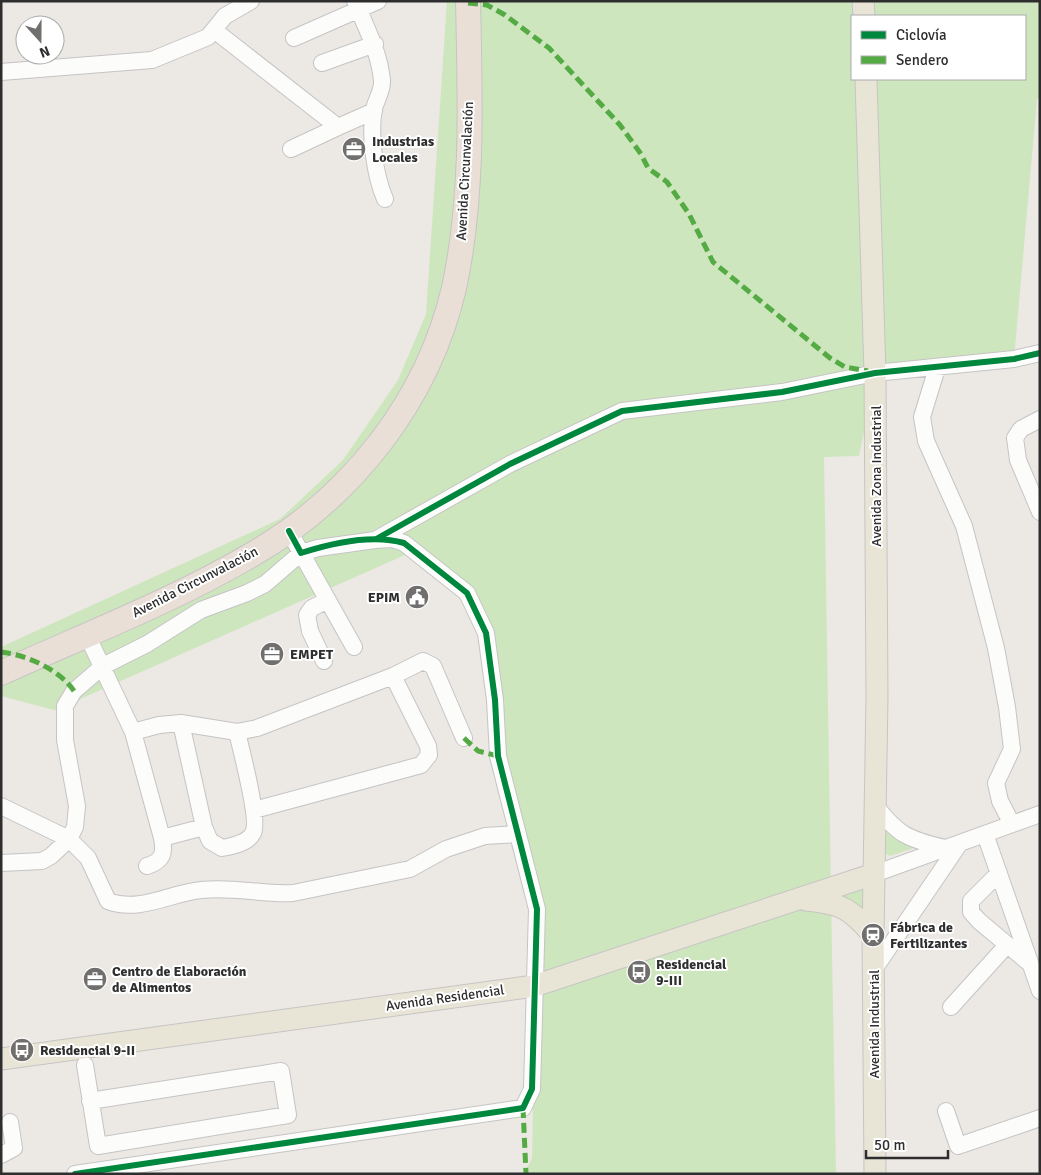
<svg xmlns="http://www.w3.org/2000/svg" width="1041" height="1175" viewBox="0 0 1041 1175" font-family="Signika,sans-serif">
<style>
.green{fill:#cee6be;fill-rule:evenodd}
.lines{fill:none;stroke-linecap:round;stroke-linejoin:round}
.minor-casing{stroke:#c5c4c5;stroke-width:18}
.major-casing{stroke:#c6c5c4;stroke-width:23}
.highway-casing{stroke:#c6c5c4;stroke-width:26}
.minor{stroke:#fcfcfb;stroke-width:16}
.major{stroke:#e8e4d6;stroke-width:21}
.highway{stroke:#eadfd6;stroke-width:24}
.quiet{stroke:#54ab44;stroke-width:5;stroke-dasharray:10 5;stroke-linecap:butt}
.cycleway-casing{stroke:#fff;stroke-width:9}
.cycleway{stroke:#00873e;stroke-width:6}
.labels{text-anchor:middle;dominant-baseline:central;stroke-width:4;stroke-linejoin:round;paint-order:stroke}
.poi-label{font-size:14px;font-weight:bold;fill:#2e2e2e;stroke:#fff;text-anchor:start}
.street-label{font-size:14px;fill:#2e2e2e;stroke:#fff}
</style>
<rect width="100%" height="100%" fill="#ece8e4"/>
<path class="green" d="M447,1H1040V97L1037,99L1014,359L876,373L859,456L824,457L831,895L861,887L865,893V918L831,896L836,1174H524L532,1158L537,909L498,756L490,665L467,593L414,551L78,700L69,714L1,696V647L280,519L343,460L398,380L426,314ZM852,16H1025V79H852Z
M879,822L904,843L914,848L890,856L882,852Z"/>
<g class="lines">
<g class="minor-casing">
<path id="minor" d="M355,1C366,28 379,51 382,80C383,90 376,100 374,109C369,135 375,176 385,199
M214,30L338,127L374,111
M294,38L378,1
M322,63L375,44
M1,72L152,60L208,37L225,16L251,1
M291,149L338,127
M937,368L922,417L926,441L964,526L996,648L1007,707L1012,749L996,783L1000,801L1012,824
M1040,419L1021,429L1015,438L1018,460L1040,512
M289,531L354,647
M375,540L510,464L622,411L782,392L875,373L1014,359L1040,353
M87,635L133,732L162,838L204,827
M324,661L310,631L307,615L312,608L328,600
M181,723L204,827L210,841L222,848C233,846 248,843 253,833C260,821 241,749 237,732
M133,732L159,725L181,723L237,732L257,728L393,676L423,661L433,666L464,738
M874,804C898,835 907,839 945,848
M1,806L69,839L88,858L108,901C140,913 170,893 201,890C234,886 262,895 293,893L410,869L446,849L485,836L517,834
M254,810L421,765L429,755L428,746L393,676
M985,834L1040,991
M1,863L42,861L51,856L69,839L75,827L77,806L65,740V706L74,691L103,666L147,644L201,610L247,593L265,584L301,553L318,548L375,540L392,539L404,543L467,593L486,633L495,700L498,756L537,909L532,1089L523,1108L75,1174
M147,866C163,861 165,853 162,838
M999,873L971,901V912L979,921L1028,962
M874,874L1040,814
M875,968L960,843
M951,1007L1007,945
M85,1065L98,1146L288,1115L281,1071L90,1101
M946,1111L958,1146L1040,1118
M1,1155L14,1148L10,1122"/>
</g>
<g class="major-casing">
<path id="major" d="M863,1L864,16
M866,79L875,373L877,698L873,935L875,1174
M806,900C841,903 851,909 873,935
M1,1059L534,986L874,874"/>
</g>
<g class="highway-casing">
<path id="highway" d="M1,673C85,635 173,601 253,554C352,497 428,400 454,288C474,196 470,95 468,1"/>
</g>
<use href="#minor" class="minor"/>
<use href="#major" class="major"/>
<use href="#highway" class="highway"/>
<path class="quiet" d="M468,3L487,5L505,15L549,48L620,125L641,154L648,168L667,182L689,214L713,262L830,358L845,367L868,371
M1,652C27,655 60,670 74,691
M464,738L478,751L498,756
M523,1108L526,1174"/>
<g class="cycleway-casing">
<path id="cycleway" d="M378,538L510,464L622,411L782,392L875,373L1014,359L1040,353
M75,1174L523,1108L532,1089L537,909L498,756L495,700L486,633L467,593L404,543C373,534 332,543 301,553L289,531"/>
</g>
<use href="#cycleway" class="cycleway"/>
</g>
<defs>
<g id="office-disc" transform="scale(1.25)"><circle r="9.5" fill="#706f6e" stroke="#fff"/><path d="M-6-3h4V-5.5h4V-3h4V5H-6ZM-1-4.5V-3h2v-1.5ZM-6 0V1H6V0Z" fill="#fff"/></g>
<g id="civic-disc" transform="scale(1.25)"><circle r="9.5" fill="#706f6e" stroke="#fff"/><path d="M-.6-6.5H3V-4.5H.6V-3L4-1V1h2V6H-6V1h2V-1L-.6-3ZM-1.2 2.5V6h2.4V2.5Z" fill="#fff"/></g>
<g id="station-disc" transform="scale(1.25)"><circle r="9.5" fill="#706f6e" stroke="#fff"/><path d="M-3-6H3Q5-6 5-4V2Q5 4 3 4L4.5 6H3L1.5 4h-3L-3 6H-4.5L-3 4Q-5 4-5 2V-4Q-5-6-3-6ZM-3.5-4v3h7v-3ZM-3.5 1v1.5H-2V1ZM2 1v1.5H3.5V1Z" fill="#fff"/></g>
<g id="bus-disc" transform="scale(1.25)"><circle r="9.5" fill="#706f6e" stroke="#fff"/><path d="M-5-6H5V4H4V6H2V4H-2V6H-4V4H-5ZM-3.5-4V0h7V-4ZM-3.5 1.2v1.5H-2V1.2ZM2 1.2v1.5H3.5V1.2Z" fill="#fff"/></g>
</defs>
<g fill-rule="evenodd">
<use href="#office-disc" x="354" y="149"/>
<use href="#civic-disc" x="417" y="597"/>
<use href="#office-disc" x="272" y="654"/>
<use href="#station-disc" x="873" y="935"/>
<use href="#bus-disc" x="639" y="972"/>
<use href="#office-disc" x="95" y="979"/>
<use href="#bus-disc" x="22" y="1050"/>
</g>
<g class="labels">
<g class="poi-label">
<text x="372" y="141">Industrias<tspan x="372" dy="16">Locales</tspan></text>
<text x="400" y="597" text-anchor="end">EPIM</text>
<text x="290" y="654">EMPET</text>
<text x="890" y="927">Fábrica de<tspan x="890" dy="16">Fertilizantes</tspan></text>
<text x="656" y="964">Residencial<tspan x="656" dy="16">9-III</tspan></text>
<text x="112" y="971">Centro de Elaboración<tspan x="112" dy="16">de Alimentos</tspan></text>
<text x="40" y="1050">Residencial 9-II</text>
</g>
<g class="street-label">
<text transform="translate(465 171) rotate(-87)">Avenida Circunvalación</text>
<text transform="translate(876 476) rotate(-90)">Avenida Zona Industrial</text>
<text transform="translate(195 582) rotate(-27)">Avenida Circunvalación</text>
<text transform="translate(445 998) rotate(-8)">Avenida Residencial</text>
<text transform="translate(874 1024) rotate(-90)">Avenida Industrial</text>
</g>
</g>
<rect width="1041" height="1175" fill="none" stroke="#2e2e2e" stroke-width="5"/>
<rect x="851" y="15" width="175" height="65" fill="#ffffff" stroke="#ababab"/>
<rect x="861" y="31" width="25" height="8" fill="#00873e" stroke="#ababab"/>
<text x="896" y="40" font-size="15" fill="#2e2e2e">Ciclovía</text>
<rect x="861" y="56" width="25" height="8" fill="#54ab44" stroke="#ababab"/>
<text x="896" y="65" font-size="15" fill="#2e2e2e">Sendero</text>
<g transform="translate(40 40) rotate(159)"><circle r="24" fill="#ffffff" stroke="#ababab"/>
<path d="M0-4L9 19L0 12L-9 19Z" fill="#706f6e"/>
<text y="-8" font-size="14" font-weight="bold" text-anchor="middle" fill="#2e2e2e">N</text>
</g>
<path d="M866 1150v8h82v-8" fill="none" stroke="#2e2e2e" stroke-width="2.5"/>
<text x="874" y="1150" font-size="15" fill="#2e2e2e" stroke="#ffffff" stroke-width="4" paint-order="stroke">50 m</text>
</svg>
